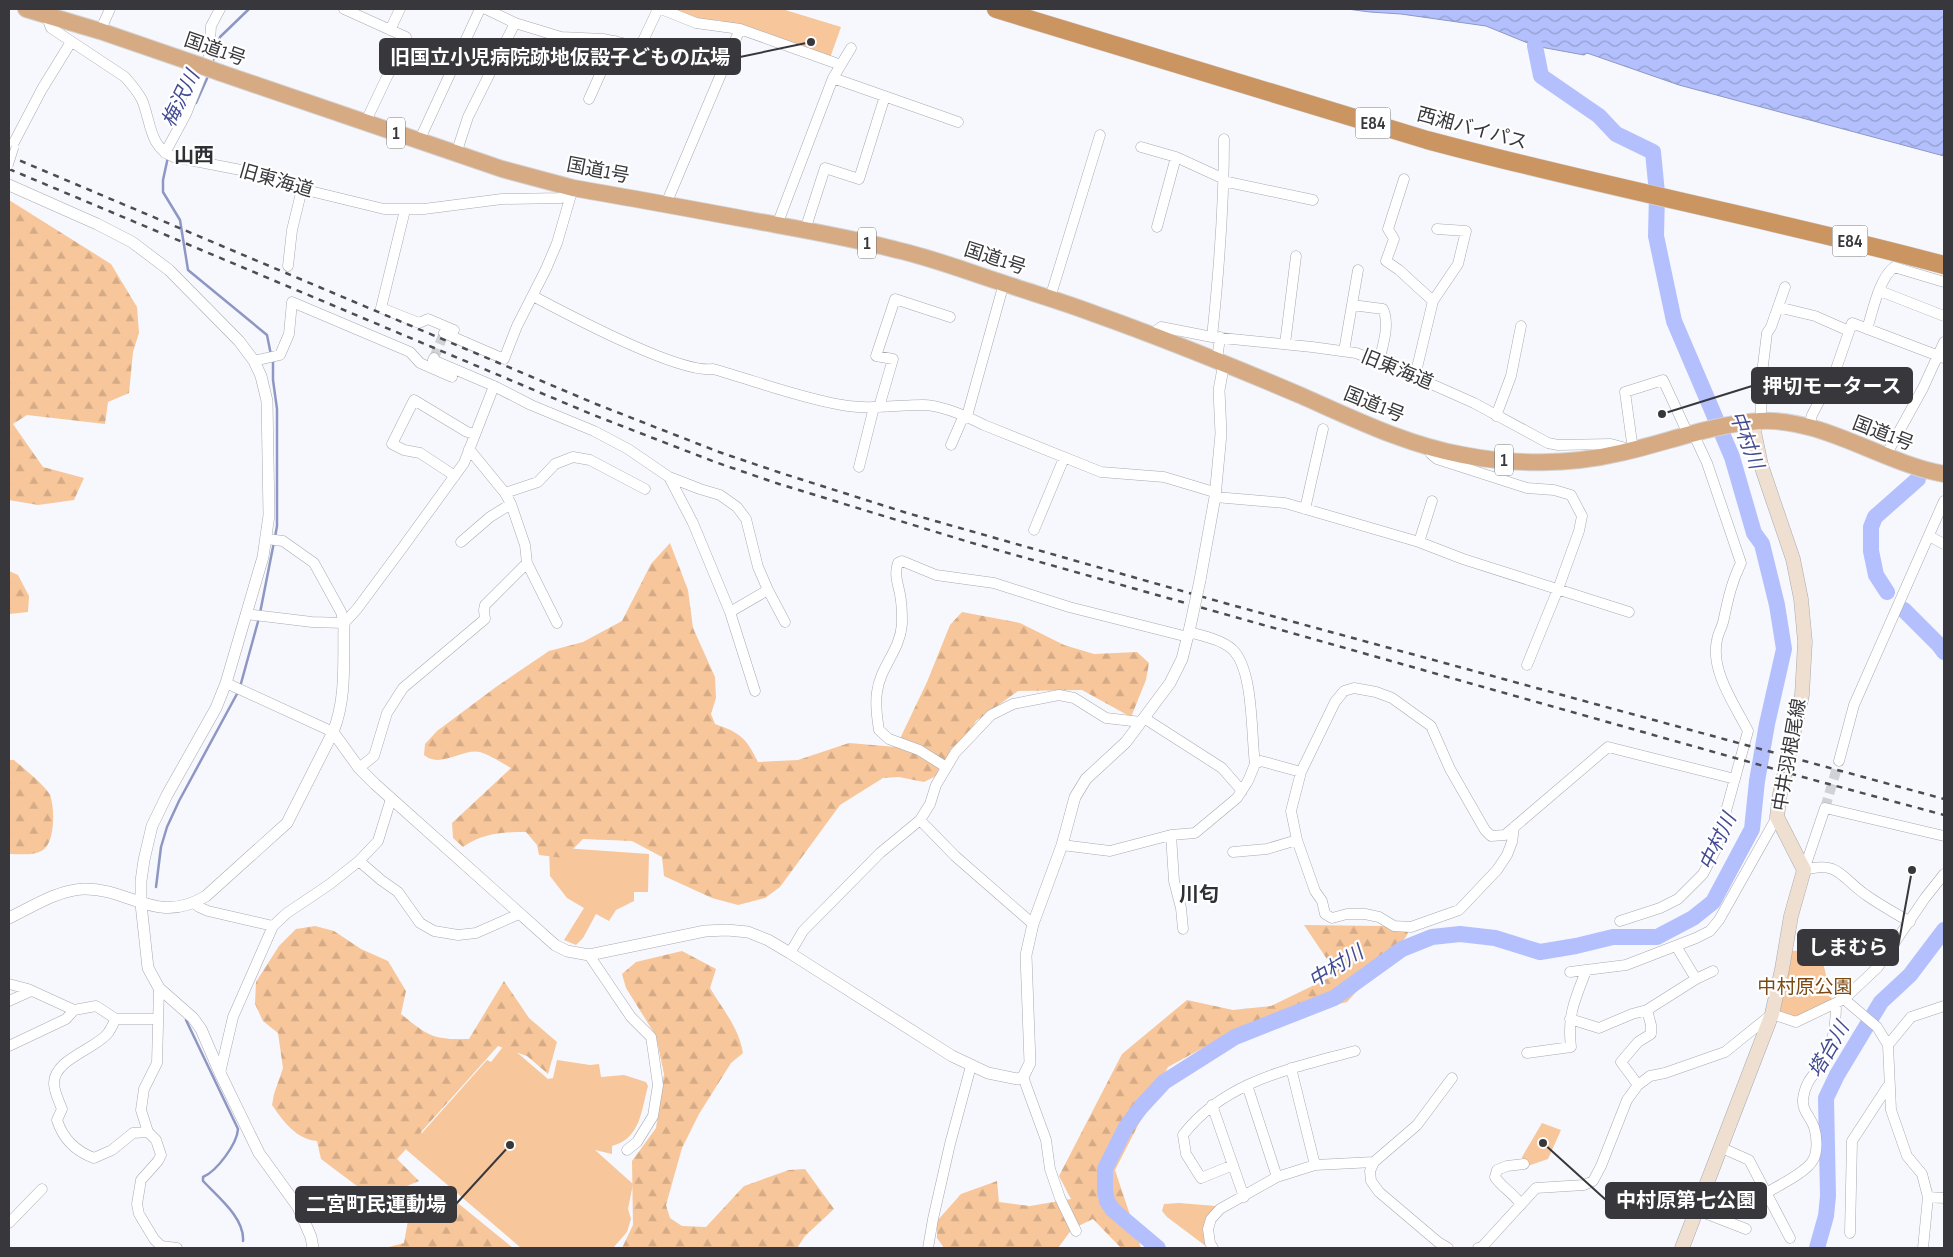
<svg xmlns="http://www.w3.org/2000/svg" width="1953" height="1257" viewBox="0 0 1953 1257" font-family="'Sofia Sans Condensed','Noto Sans JP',sans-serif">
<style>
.green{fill:#f7c69a}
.forest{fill:url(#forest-firs)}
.water{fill:url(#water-waves);stroke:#8e97c3}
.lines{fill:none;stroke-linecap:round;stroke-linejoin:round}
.stream{stroke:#8e97c3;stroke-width:2.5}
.river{stroke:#b3c0fd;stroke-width:16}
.minor-tunnel{stroke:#d1d2d6;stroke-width:10;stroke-dasharray:10 5;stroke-linecap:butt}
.minor-casing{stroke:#a8aab1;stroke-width:11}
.tertiary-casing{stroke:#a8aab1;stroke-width:12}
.secondary-casing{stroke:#a8aab1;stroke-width:15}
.trunk-casing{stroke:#d3d3d4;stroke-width:18}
.motorway-casing{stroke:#d3d3d4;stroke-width:19}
.minor{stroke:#fff;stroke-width:10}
.tertiary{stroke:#fff;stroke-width:11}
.secondary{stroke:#efdfd0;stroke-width:14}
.trunk{stroke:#d6aa82;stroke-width:16}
.motorway{stroke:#cb9562;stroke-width:18}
.rail{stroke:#4d4d51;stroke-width:2.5;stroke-dasharray:6 6;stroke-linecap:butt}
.pedestrian-bridge-casing{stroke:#a8aab1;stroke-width:8;stroke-linecap:butt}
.tertiary-bridge-casing{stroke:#a8aab1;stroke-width:12;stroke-linecap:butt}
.trunk-bridge-casing{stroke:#d3d3d4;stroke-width:18;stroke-linecap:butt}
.pedestrian-bridge{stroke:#fff;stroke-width:7}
.tertiary-bridge{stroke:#fff;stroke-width:11}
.trunk-bridge{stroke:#d6aa82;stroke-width:16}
.labels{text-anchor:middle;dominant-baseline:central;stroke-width:4.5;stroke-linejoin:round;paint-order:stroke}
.shield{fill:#fff;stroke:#747476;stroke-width:1}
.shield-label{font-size:18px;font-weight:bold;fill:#38383c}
.street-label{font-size:19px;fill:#38383c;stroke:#fff}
.park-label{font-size:19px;fill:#7b4911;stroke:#fff}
.water-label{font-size:20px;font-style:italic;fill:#424b93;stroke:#fff}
.neighbourhood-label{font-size:20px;font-weight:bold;fill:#2f3036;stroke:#fff}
.leader{fill:none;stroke:#38383c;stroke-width:2}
.callout-dot{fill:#38383c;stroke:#fff;stroke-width:2}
.callout{fill:#38383c;stroke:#38383c;stroke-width:2}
.callout-label{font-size:20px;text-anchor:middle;font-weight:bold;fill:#fff}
</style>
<defs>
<pattern id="forest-firs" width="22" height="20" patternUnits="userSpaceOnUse" patternTransform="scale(1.25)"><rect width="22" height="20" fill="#f7c69a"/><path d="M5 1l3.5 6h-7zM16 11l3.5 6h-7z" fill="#d4ab86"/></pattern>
<pattern id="water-waves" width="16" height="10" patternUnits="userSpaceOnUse" patternTransform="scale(1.25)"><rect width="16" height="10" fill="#b3c0fd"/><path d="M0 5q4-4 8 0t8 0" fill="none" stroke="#939dce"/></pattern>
</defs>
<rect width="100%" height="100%" fill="#f7f8fd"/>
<path class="green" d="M669,9H782L841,27L830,58L718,20H702Z
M549,847L649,854L648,892H634V901L616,910L609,921L596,914L583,938L576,945L564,940L584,908L567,898L550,876Z
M1820,950L1832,1000L1796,1017L1778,1011L1789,951Z
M506,1043L548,1079L553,1078L557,1060L590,1065L599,1064L601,1077L624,1075L646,1082L648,1086C641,1111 641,1138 612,1146V1154L595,1150L633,1184L628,1209L631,1219L627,1232L613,1248H521L402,1146L416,1128L422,1133L487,1060L491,1062Z
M1542,1123L1561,1130L1548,1159L1525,1167L1522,1157Z
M1179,1203L1216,1206C1204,1220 1202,1230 1207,1247L1167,1217L1162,1211L1164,1204Z"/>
<path class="forest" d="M9,200L111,264L137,307L139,333L133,352L129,393L108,402L105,424L27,415L13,424L43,467L84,478L74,500L38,505L9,500Z
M670,543L688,590L693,628L715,677L716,698L711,714L715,724C741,733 746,738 758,762L798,760L849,743L896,747L927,682L950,625L962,612L1020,623L1064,645L1094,654L1137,652L1149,663L1146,680L1131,717L1082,690L1018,691L976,721L950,769L924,782L899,777L883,778L840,805L780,887L765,898L738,905L712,898L664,876L662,857L632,841L583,839L564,858L539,855L537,845L526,832C502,832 483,833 463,847L453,838L452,823L511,768C502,763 490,755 480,752C463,748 440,769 424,755L425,744L437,731L496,687L549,651L583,642L622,621L651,564Z
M9,571L18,575L29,596L28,612L9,614Z
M9,760H14C24,769 44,784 50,795C55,808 55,842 43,850C34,856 19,854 9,854Z
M1304,925L1383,926L1409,930L1406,937L1347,1002L1234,1031L1168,1067L1115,1170L1141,1248H1121L1093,1219L1072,1229L1058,1248H944L937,1238V1221L961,1194L997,1181L999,1202L1030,1206L1071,1199L1059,1176L1122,1054L1187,1000L1233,1010L1271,1006L1337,974Z
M315,926L334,931L361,949L388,961L406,991L401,1014C428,1036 433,1040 469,1039L504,981L529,1018L557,1042L548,1074L527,1056L498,1046L397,1159L419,1181L385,1195L369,1198L357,1186L321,1159L317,1141C297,1140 282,1120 272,1105L274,1094L283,1068L278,1033L263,1021L255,1004L256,982L279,946L296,929Z
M682,951L716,969L710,988C723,1010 739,1028 743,1053L731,1063L699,1114L682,1148L666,1205L670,1218L682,1226L706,1227L744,1186L789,1170L805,1169L834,1209L805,1236L797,1248H622L633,1225L632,1161L656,1128L664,1074L656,1036L626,988L622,974L636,962Z
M443,1191L513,1248H385L404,1243L410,1209Z"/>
<path class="water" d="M1347,9H1944V156L1679,85L1587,53L1584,55L1535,46L1486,26L1401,14L1370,12Z"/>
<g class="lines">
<path class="stream" d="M212,64L220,37L249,9
M196,103L209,74
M168,157L163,180V192L180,220L188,270L267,335L271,355
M273,360V380L277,409V526L275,537
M260,613L274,542
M240,687L259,618
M156,887L161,847L167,827L179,801L238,692
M186,1020L238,1129C237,1144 217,1171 203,1177V1181C217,1196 245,1218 243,1241"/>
<path class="river" d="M1887,592L1876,575L1871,551V527L1875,517L1918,479
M1904,610L1938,644L1944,652
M1158,1248L1113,1210L1107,1201L1105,1190V1169L1126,1127L1141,1107L1164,1082L1235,1037L1334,998L1402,949L1432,937L1460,934L1495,938L1540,952L1576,946L1613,937H1657L1693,918L1713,902L1752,829L1757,781L1767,724L1784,649L1777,605L1762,544L1754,533L1732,457L1674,321L1656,236L1657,193L1653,152L1616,134L1599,116L1541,76L1535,46
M1817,1248L1826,1216L1828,1196L1826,1098L1837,1075L1881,1002L1910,975L1944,930"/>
<path class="minor-tunnel" d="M434,358L444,333
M1825,808L1839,761"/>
<g class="minor-casing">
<path id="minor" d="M344,9L406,37L365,123
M486,9L515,23L561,37L603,39L640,47L658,9
M661,9L696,23L740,29L841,65
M46,15L51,28L125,77C132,85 138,92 142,100C151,121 149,148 174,157L246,171L310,191L384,209H424L502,199L561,198L573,188
M390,30L400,9
M100,31L110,9
M833,78L958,122
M589,99L615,41
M419,141L480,9
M1141,147L1176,157L1224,179
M10,150L42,89L71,42
M165,153L186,114L209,56L211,26L220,9
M456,154L468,117L515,23
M1404,179L1388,229L1394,239L1386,261L1399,270L1433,301
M1223,181L1313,200
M666,204L740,29
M405,210L381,308L419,323L428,319L454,330
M777,225L833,78L851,48
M1157,227L1176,157
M805,230L825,168L859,179L885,96
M288,266L292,230L302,189
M1880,291L1944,316
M533,296C567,314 679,374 713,369C756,381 797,397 842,405C869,410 896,405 923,405C941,405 968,417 984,425L1101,472L1164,477L1214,492
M1050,298L1100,135
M1352,305L1383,309C1390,324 1383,345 1379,361
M1778,307L1815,316L1849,331
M1867,329C1873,310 1879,279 1894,267L1944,282
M444,333L504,359L517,326L546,269L557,243L573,188
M1151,335L1161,327L1212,337L1312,347L1356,353L1393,367L1474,403L1548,443L1558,445L1611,444L1633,450L1625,392L1663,380L1688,434
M1212,337C1219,271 1224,205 1224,139
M1285,344L1296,256
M1344,351L1358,270
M434,358L433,360L494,386L531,405L594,431L628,449L669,477L700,489L720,495L737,507L746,519L758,567L768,590L730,612
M1217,360L1220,337
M254,361L280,355L289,334L292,302L410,352L420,363L452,377
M1415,376L1433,301L1458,264L1466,231L1437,229
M879,407L893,359L876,356L895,299L950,317
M967,416L1004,283
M1496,416L1511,376L1521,326
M1761,421V381L1767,333L1771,327L1785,287
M1809,427L1812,415L1836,369L1852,323L1944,358
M951,445L964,415
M1430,447L1431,454L1437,459L1527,488L1554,490L1571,495L1582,516L1579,531L1558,589L1527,665
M469,449L505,493L511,504L525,545L527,563L557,623
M1885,457L1923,388L1944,342
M859,467L874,407
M455,476L420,453L404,450L392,444L414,400L467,432L475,434
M669,477L693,523L730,612L755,691
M505,493L538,482L555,464L573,457L590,460L645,489
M1215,497L1285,503L1419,542L1463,559L1629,612
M1305,509L1323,429
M1034,530L1064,458
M1929,536L1944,544
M267,539L283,541L314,563L341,612L344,623
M461,542L490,517L511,504
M1419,542L1432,501
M768,590L785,622
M246,614L312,622L344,623L357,609L403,547L464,463L494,386
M1189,632C1203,636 1220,639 1232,649C1254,669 1251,735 1255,764
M226,683L333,732
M1144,718L1222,768L1242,791
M1839,761L1854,705L1944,501
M946,767L919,750L889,739L879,730C877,718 875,704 877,692C880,667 900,651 902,624C902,616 902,608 901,601C900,588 893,576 898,563L902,561L936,575L994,583L1069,607L1188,637
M359,768L374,756L387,713L403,688L485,619L484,610L485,605L527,563
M920,820L955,856L1033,924
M1514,827L1512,842L1507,855L1497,870L1459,910L1411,927L1394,926L1379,917L1365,914H1347L1332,918L1325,914L1322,901L1315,891L1297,840L1291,811L1301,772L1335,702L1344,691L1354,688L1376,692L1392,698L1431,726L1450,769L1485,830L1491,836L1505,835L1608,747L1735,779
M1171,835L1174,881L1181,908L1183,929
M1062,845L1110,851L1171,835L1195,833L1237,798L1248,781L1255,764L1261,761L1301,772
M1233,852L1267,849L1297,840
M359,861L381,880L398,892L420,923L434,931L458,935L476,933L519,914
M1804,870L1825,808L1944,836
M1804,870C1839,860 1841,878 1866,895C1880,905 1895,913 1910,922
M194,903L199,907L208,911L273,926
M1620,921L1660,908L1678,899L1703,874L1715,851L1748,731C1735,705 1710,671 1717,640C1718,633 1723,626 1724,618C1728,599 1732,581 1741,563L1707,463L1693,433
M1676,946L1696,979
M790,953L803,931L880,853L920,820L930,804L936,785L955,753L991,715L1013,704L1059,695L1074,698L1106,718L1141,722
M589,955L631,1017L651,1037L653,1050L658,1085L653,1116L637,1142L627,1150
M1570,972L1626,965L1696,938L1710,931L1719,920L1777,817
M9,984L28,989L74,1010
M159,988L157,1063L144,1089L141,1110L148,1132L156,1140L161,1155L158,1161L141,1180L137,1204L139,1214L154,1239L161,1246L177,1248
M1844,999L1878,967L1925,898L1944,874
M9,1001L31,991
M116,1019C113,1024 111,1029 108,1033C96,1049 54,1059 54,1083C54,1092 59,1101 62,1109L57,1120C63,1139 75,1151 94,1158L112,1150L133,1133L148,1132
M1570,1019L1599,1028L1632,1014L1647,1010
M1888,1045L1911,1017L1944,1006
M9,1046L66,1019L74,1010L96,1006L116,1019H158
M1527,1053L1571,1047C1567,1016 1575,999 1586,971
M1291,1068L1315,1165
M220,1073L233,1017L273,926L287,913L330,884L359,861L378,841L391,799
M1023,1077L1046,1140L1050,1169L1060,1198L1076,1231
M1247,1085L1277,1177
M1638,1085L1621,1062L1638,1042L1651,1034V1025L1647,1010L1696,979L1713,971
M1212,1105L1244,1197
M1722,1148L1749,1160L1790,1238
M1233,1165L1201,1178L1186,1154L1183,1135C1224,1081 1293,1068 1355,1051
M1766,1193C1778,1186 1807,1172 1813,1160C1818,1152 1817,1136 1814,1127C1810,1116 1802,1111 1803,1099C1806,1078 1816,1074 1825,1059C1834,1042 1836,1021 1836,1003
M1928,1197L1944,1198
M1521,1205C1514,1193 1502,1188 1495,1177L1497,1170L1507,1166L1524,1164
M1697,1210L1746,1229
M9,1223L42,1189
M1850,1233L1852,1141L1888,1086
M928,1248L933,1219L950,1144L971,1066
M1213,1248L1210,1243L1208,1229L1211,1219L1220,1209L1277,1177L1315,1165L1374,1162
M1448,1248L1438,1242L1379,1192L1371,1181L1370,1171L1374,1162L1417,1125L1452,1078
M1478,1248L1482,1247L1536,1188L1584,1185L1593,1181L1601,1166L1627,1100L1638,1085L1650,1076L1665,1073L1725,1052L1772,1014L1796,1022L1844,999L1877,1027L1888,1045L1891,1110L1907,1156L1922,1174L1928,1197L1923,1248"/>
</g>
<g class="tertiary-casing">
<path id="tertiary" d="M9,185L97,224L132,242L169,270L239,341L254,361L261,376L267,401L269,515L263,557L226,683L216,708L167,795L152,826L144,860L141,881V904L148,968L159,988L193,1018L201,1029L220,1073L259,1153L298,1207L311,1237L313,1248
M1200,580L1215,497L1221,434L1219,390L1224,363
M333,732C347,698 343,659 344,623
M9,918C32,907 57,890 84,889C130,888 157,926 206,896L287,823L333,732L359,768L375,784L555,945L567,951L589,955L705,931L727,930L748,932L768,940L790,953L952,1056L988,1073L1018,1079L1023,1077L1030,1063L1026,955L1033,924L1062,845L1075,797L1086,779L1126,742L1170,683L1182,659L1190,627"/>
</g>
<g class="secondary-casing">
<path id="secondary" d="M1682,1248L1772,1014L1782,969L1791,916L1804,870L1777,817L1780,794L1802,695L1805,642L1801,599L1793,559L1761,465L1752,422"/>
</g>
<g class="trunk-casing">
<path id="trunk" d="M26,9L100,31L199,65
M221,73L502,169L573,188C632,198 691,209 750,220C799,229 849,237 897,250C932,258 966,271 1000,282C1032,293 1064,302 1095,314C1165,339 1234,367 1302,396C1354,419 1407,445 1463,455C1514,465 1570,465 1620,453C1666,443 1712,424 1760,421C1824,418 1882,463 1944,474"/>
</g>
<g class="motorway-casing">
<path id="motorway" d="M996,9L1427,140C1598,186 1773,219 1944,265"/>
</g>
<use href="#minor" class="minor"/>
<use href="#tertiary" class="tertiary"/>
<use href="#secondary" class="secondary"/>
<use href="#trunk" class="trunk"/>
<use href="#motorway" class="motorway"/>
<path class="rail" d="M9,156L596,404L719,452L781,473L907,513L1228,604L1944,799
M9,169L591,414L715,462L779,484L969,542L1799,776L1944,815"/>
<g class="pedestrian-bridge-casing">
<path id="pedestrian-bridge" d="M9,166L15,147"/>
</g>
<g class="tertiary-bridge-casing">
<path id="tertiary-bridge" d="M1190,627L1200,580"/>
</g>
<g class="trunk-bridge-casing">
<path id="trunk-bridge" d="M199,65L221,73"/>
</g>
<use href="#pedestrian-bridge" class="pedestrian-bridge"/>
<use href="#tertiary-bridge" class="tertiary-bridge"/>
<use href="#trunk-bridge" class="trunk-bridge"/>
</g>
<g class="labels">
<g class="shield">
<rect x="1355.5" y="107.5" width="35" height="31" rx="4"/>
<rect x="387" y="117.5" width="18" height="31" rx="4"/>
<rect x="1832.5" y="225.5" width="35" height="31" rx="4"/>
<rect x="858" y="227.5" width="18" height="31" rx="4"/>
<rect x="1495" y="444.5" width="18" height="31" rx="4"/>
</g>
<g class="shield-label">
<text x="1373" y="123">E84</text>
<text x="396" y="133">1</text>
<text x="1850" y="241">E84</text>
<text x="867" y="243">1</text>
<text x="1504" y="460">1</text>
</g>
<g class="street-label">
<text transform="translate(215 50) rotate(19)">国道1号</text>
<text transform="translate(1472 129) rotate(15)">西湘バイパス</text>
<text transform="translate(598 171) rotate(11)">国道1号</text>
<text transform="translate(276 181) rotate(16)">旧東海道</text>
<text transform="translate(995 259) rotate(18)">国道1号</text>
<text transform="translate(1397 370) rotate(22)">旧東海道</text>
<text transform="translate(1374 405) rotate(22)">国道1号</text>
<text transform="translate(1883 434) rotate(21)">国道1号</text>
<text transform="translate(1790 755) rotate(-80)">中井羽根尾線</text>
</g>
<g class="park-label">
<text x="1805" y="987">中村原公園</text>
</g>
<g class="water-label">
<text transform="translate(181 99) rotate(-64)">梅沢川</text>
<text transform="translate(1746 440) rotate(69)">中村川</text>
<text transform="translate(1718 842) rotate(-65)">中村川</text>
<text transform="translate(1336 967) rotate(-32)">中村川</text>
<text transform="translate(1829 1050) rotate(-60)">塔台川</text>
</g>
<g class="neighbourhood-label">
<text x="194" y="156">山西</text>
<text x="1199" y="895">川匂</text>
</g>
</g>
<path class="leader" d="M811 42L740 57M1662 414L1752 386M1912 870L1898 947M1543 1143L1606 1200M510 1145L456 1204"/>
<g class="callout-dot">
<circle cx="811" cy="42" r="5"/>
<circle cx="1662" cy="414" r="5"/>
<circle cx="1912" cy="870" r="5"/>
<circle cx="1543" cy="1143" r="5"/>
<circle cx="510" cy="1145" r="5"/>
</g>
<g class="callout">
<rect x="380" y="39" width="360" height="35" rx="5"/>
<rect x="1752" y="368" width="160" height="35" rx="5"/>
<rect x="1798" y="930" width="100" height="35" rx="5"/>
<rect x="1606" y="1183" width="160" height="35" rx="5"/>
<rect x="296" y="1187" width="160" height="35" rx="5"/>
</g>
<g class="callout-label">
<text x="560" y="64">旧国立小児病院跡地仮設子どもの広場</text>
<text x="1832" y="393">押切モータース</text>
<text x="1848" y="954">しまむら</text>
<text x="1686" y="1207">中村原第七公園</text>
<text x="376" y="1211">二宮町民運動場</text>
</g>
<rect width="1953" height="1257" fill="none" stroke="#38383c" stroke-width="20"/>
</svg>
